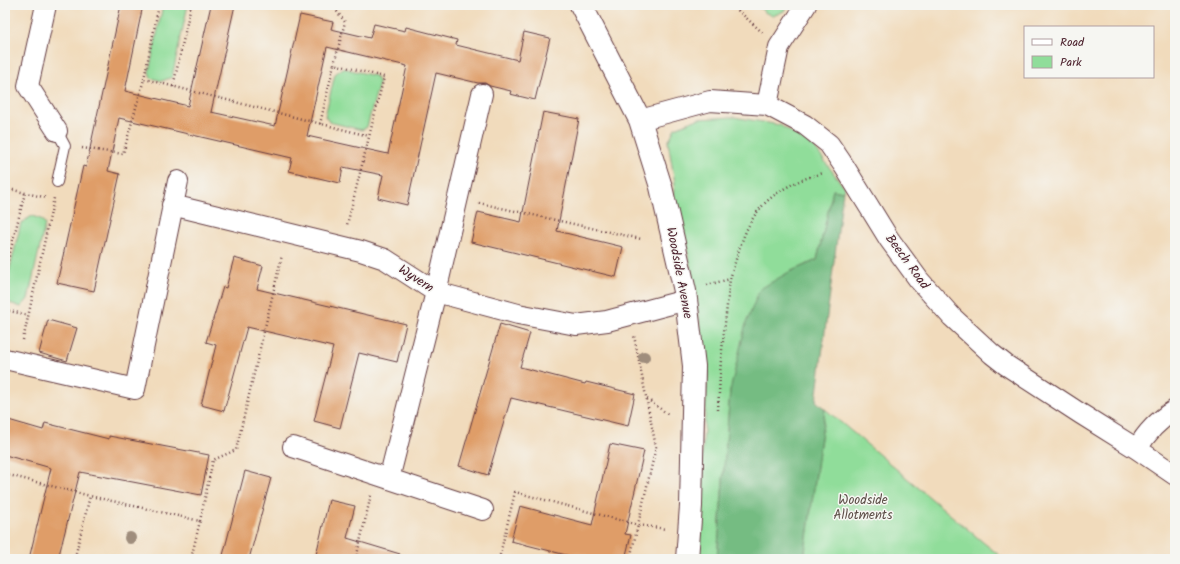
<svg xmlns="http://www.w3.org/2000/svg" width="1180" height="564" viewBox="0 0 1180 564" font-family="Kalam,sans-serif">
<style>
.green{fill:#90dd9a;stroke:#6d7e62}
.forest{fill:#74bc82;stroke:#5f6e56}
.building{fill:#df9d67;fill-rule:evenodd}
.lines{fill:none;stroke-linecap:round;stroke-linejoin:round}
.lane-casing{stroke:#633b41;stroke-width:12}
.street-casing{stroke:#633b41;stroke-width:22}
.secondary-casing{stroke:#633b41;stroke-width:24}
.path{stroke:#633b41;stroke-width:2.5;stroke-dasharray:1 3;stroke-linecap:butt}
.lane{stroke:#fff;stroke-width:10}
.street{stroke:#fff;stroke-width:20}
.secondary{stroke:#fff;stroke-width:22}
.tree{fill:#9f8d7c}
.labels{text-anchor:middle;dominant-baseline:central;stroke-width:3;stroke-linejoin:round;paint-order:stroke}
.street-label{font-size:13px;fill:#4a1f2b;stroke:#f6f6f2}
.park-label{font-size:13px;fill:#5c4e47;stroke:#f6f6f2}
</style>
<rect width="100%" height="100%" fill="#f6f6f2"/>
<filter id="ink" filterUnits="userSpaceOnUse"><feTurbulence type="fractalNoise" baseFrequency=".025" numOctaves="2"/><feDisplacementMap in="SourceGraphic" scale="8" xChannelSelector="R" yChannelSelector="G"/><feConvolveMatrix kernelMatrix="1 2 1 2 8 2 1 2 1" color-interpolation-filters="sRGB"/></filter>
<filter id="wash" filterUnits="userSpaceOnUse"><feTurbulence type="fractalNoise" baseFrequency=".012" numOctaves="4" result="noise"/><feDisplacementMap in="SourceGraphic" scale="16" xChannelSelector="R" yChannelSelector="G"/><feGaussianBlur stdDeviation="0.9" result="paint"/><feColorMatrix in="noise" values="0 0 0 0 0 0 0 0 0 0 0 0 0 0 0 0 0 1.4 0 .05"/><feComposite in="paint" operator="in"/></filter>
<g filter="url(#wash)">
<rect width="100%" height="100%" fill="#f1dbbc"/>
<path class="green" d="M163,5H188L172,77L162,81L151,78L149,72Z
M756,5H788L784,11L773,16L766,13Z
M343,68L375,76L379,83L367,127L362,130L329,122L325,116L335,74Z
M734,117L780,125L814,147L844,187L843,192L833,190L817,260L789,272L730,391L717,559H695L708,372L685,236L673,195L675,183L668,142L675,128L698,119Z
M32,216L41,219L45,224L28,299L21,307L7,302L5,297V289L21,223Z
M825,409L984,543L1004,559H804Z"/>
<path class="forest" d="M833,190L843,192L816,401L825,409L804,559H717L730,391L746,323L760,289L789,272L817,260Z"/>
<g id="blocks">
<path class="building" d="M121,5H143L125,91L188,106L211,5H235L211,112L275,126L300,15L333,22L331,29L370,38L374,24L405,31L406,27L457,40L456,45L518,60L524,32L550,38L535,100L510,94L511,91L490,86L485,83H478L436,73L407,205L378,198L383,175L343,167L340,183L289,171L292,158L119,118L108,171L120,174L94,291L57,283L83,166L86,167ZM327,47L407,66L388,154L307,136Z
M543,112L579,119L557,231L623,247L616,277L471,242L478,212L521,222Z
M234,258L263,266L257,289L406,324L397,362L359,353L340,428L314,421L333,347L247,327L224,411L201,405L216,345L206,342L223,287L226,288Z
M48,320L77,328L67,361L39,353Z
M500,324L530,333L520,367L585,384L586,382L635,394L628,426L511,398L488,475L459,466Z
M5,419L43,430L45,423L109,439V436L209,455L201,495L80,472L58,559H29L51,468L5,455Z
M610,444L644,451L625,534L631,535L625,559H582L511,541L520,506L592,525Z
M245,471L271,478L249,559H222Z
M329,500L355,506L347,538L400,554L399,559H315Z"/>
</g>
</g>
<g filter="url(#ink)">
<use href="#blocks" fill-opacity="0" stroke="#633b41" stroke-width="1"/>
<g class="lines">
<g class="lane-casing">
<path id="lane" d="M57,131L65,146L57,182"/>
</g>
<g class="street-casing">
<path id="street" d="M46,5L28,86L57,131
M767,105L779,47L806,5
M640,120L710,101L767,105L805,125L829,144L844,166L889,239L919,280L952,317L992,354L1006,365L1081,414L1137,449L1175,475
M172,205L361,251L385,259L436,292L518,314L576,325L607,321L686,300
M5,359L135,389L178,181
M293,447L483,510
M1137,449C1146,433 1160,419 1175,410
M389,479L436,292L482,94"/>
</g>
<g class="secondary-casing">
<path id="secondary" d="M581,5L640,120L661,187L685,291L694,366L691,506L687,559"/>
</g>
<path class="path" d="M332,5L345,22L334,64
M732,5L763,33
M144,79L159,5
M173,87L191,5
M320,124L334,64L384,77L347,225
M82,148L123,154L144,79L369,136
M5,188L47,198
M479,203L641,239
M5,272L25,193
M707,285L730,279C744,234 749,204 797,182C805,178 814,176 823,173
M5,310L28,315
M23,340L54,198
M647,399L669,415
M718,410L721,359L730,279
M5,474L90,496
M200,521L213,460L236,450L282,255
M75,557L90,496L200,521L191,559
M75,559V557L84,559
M356,559L371,495
M499,559L515,492L638,525L656,447L634,336
M630,559L638,525L666,529"/>
<use href="#lane" class="lane"/>
<use href="#street" class="street"/>
<use href="#secondary" class="secondary"/>
</g>
<g class="tree">
<circle cx="644" cy="357" r="6"/>
<circle cx="130" cy="538" r="6"/>
</g>
</g>
<g class="labels">
<g class="street-label">
<text transform="translate(907 262) rotate(54)">Beech Road</text>
<text transform="translate(679 273) rotate(79)">Woodside Avenue</text>
<text transform="translate(416 279) rotate(33)">Wyvern</text>
</g>
<g class="park-label">
<text x="863" y="500">Woodside<tspan x="863" dy="15">Allotments</tspan></text>
</g>
</g>
<rect width="1180" height="564" fill="none" stroke="#f6f6f2" stroke-width="20"/>
<rect x="1024" y="26" width="130" height="52" fill="#f6f6f2" stroke="#b1a0a2"/>
<rect x="1032" y="39" width="20" height="6" fill="#ffffff" stroke="#b1a0a2"/>
<text x="1060" y="46" font-size="12" fill="#4a1f2b">Road</text>
<rect x="1032" y="56" width="20" height="12" fill="#90dd9a" stroke="#b1a0a2"/>
<text x="1060" y="66" font-size="12" fill="#4a1f2b">Park</text>
</svg>
